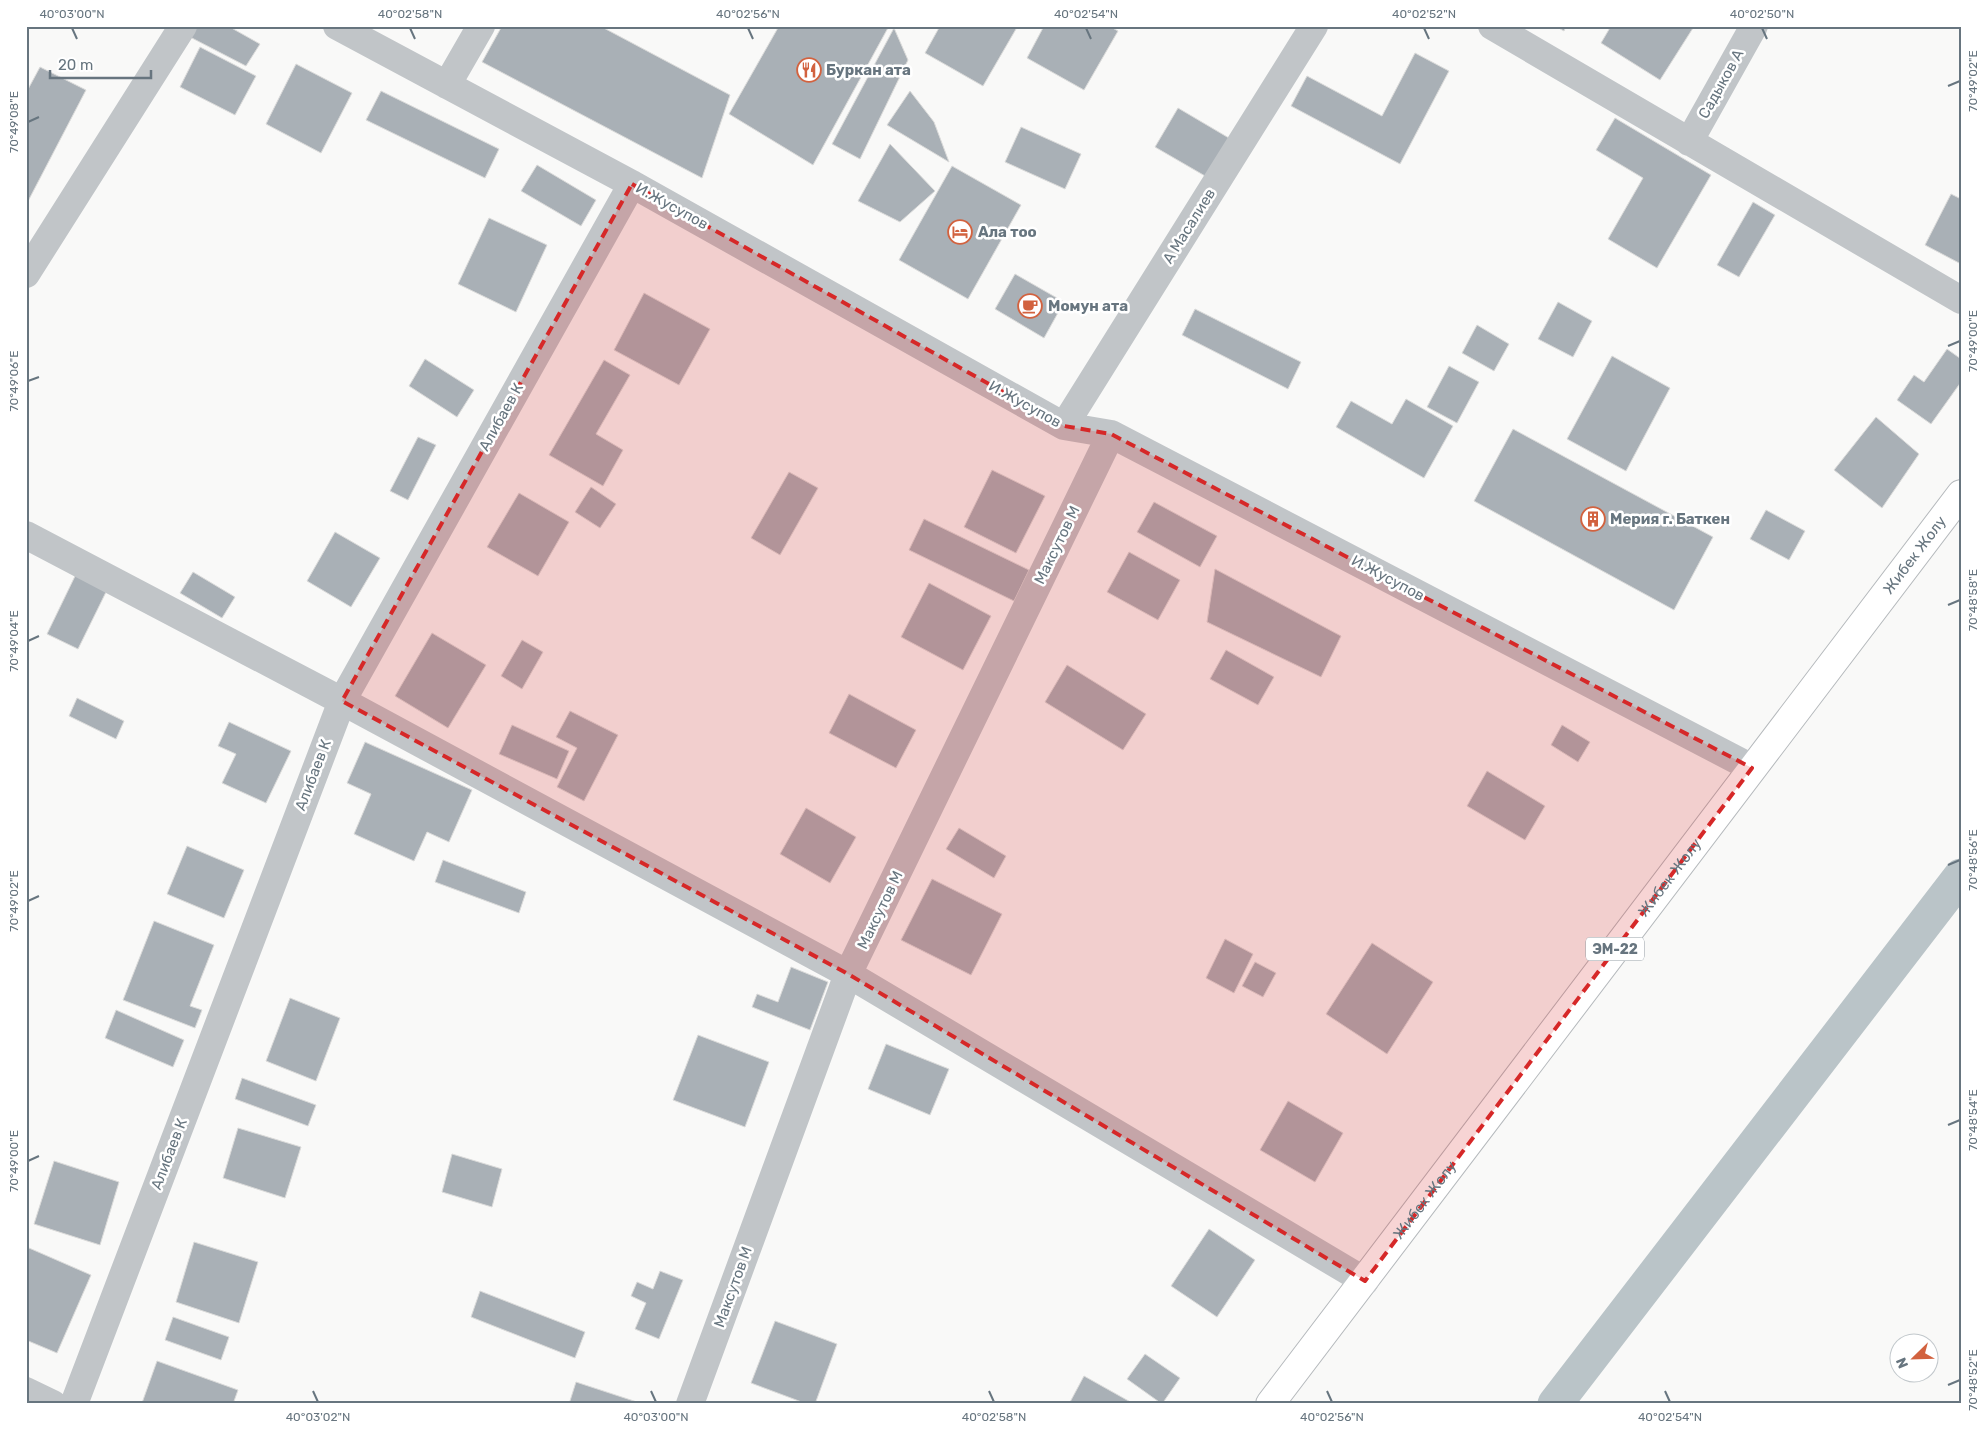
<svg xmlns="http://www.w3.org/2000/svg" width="1987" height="1430" viewBox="0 0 1987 1430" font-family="Rubik,sans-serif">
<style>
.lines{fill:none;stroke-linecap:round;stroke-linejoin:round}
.canal{stroke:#bac4c8;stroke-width:35}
.building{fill:#a9b0b6;stroke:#dbdbda}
.major-casing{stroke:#b5b9bc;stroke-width:30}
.minor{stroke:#c1c5c8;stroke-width:28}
.major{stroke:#fff;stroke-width:28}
.marked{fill:#d62828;fill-opacity:0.2;stroke:#d62828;stroke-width:4;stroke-dasharray:10 6;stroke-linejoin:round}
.ticks{fill:none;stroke:#67757f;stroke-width:2}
.labels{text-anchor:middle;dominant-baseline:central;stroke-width:5;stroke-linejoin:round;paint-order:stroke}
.shield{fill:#fff;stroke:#959ea5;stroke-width:1}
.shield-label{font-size:14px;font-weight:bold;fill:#67757f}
.poi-label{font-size:15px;font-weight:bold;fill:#67757f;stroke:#fff;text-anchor:start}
.street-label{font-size:15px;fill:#67757f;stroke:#fff}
.neatline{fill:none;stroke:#67757f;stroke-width:2}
.ticks-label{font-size:12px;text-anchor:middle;fill:#67757f}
</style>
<rect width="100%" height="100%" fill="#f9f9f8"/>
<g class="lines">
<path class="canal" d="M1555,1404L1961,876"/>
</g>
<path class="building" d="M197,26H228L260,44L246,66L190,37Z
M502,26H600L730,95L702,178L482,62Z
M779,26H889L813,165L729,114Z
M940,26H1011L1016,29L983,86L925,53Z
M1044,26H1109L1118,31L1084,90L1027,58Z
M1555,26H1566L1564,31Z
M1611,26H1689L1693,28L1660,80L1601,43Z
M894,28L908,60L860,159L832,144Z
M200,47L256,76L235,115L180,87Z
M1415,53L1449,71L1400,164L1291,106L1307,76L1382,116Z
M296,64L352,93L321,153L266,124Z
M40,67L86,90L26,205V93Z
M381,91L499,149L485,178L366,120Z
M910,91L934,122L949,162L887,125Z
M1178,108L1234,141L1212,180L1155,147Z
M1615,118L1711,175L1657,268L1608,239L1643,178L1596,150Z
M1021,127L1081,154L1065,189L1005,162Z
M890,144L935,191L900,222L858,201Z
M537,165L596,200L581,226L521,191Z
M952,166L1021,205L968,299L899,260Z
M1951,194L1961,199V264L1925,245Z
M1753,202L1775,215L1739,277L1717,265Z
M489,218L547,245L516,312L458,284Z
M1015,274L1064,302L1044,338L995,309Z
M644,293L710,329L679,385L614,350Z
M1558,302L1592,321L1573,357L1538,339Z
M1195,309L1301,362L1288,389L1182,335Z
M1477,325L1509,344L1494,371L1462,353Z
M1947,349L1961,359V382L1931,424L1897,400L1914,375L1924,382Z
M1612,356L1670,388L1626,471L1567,439Z
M425,359L474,390L457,417L409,386Z
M604,360L630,375L596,434L623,450L603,486L549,455Z
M1449,366L1479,382L1457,423L1427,407Z
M1406,399L1453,426L1424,478L1336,427L1351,401L1392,424Z
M1876,417L1919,454L1882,508L1834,470Z
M1513,429L1713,537L1674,610L1474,501Z
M418,437L436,445L408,500L390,491Z
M992,470L1045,496L1016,553L964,527Z
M789,472L818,488L780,555L751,538Z
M591,487L616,504L600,528L575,512Z
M519,493L569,522L538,576L487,547Z
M1154,502L1217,536L1200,567L1137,532Z
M1766,510L1805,531L1789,560L1750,539Z
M924,519L1029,570L1014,601L909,550Z
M335,532L380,558L351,607L307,581Z
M1129,552L1180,580L1158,620L1107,592Z
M1215,569L1341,636L1321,677L1207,622Z
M77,572L108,588L78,649L47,634Z
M193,572L235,597L222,618L180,593Z
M929,583L991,616L963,670L901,637Z
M432,633L486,665L448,728L395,696Z
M522,640L543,652L522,689L501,676Z
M1226,650L1274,677L1258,705L1210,679Z
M1067,665L1146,714L1123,750L1045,702Z
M849,694L916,730L896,768L829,733Z
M77,698L124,721L116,739L69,716Z
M570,711L618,735L584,801L557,787L577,748L556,737Z
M229,722L291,751L266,803L222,783L236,754L218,746Z
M512,725L569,751L557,779L499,754Z
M1562,725L1590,742L1578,762L1551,745Z
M365,742L472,790L449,842L427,832L414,861L354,834L371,794L347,783Z
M1487,771L1545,806L1525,840L1467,806Z
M806,808L856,837L830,883L780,854Z
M959,828L1006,856L994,878L946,849Z
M187,846L244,870L224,918L167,894Z
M443,860L526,892L519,913L435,882Z
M932,879L1002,914L971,975L901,940Z
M154,921L214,945L190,1006L202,1010L195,1028L123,1000Z
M1225,939L1253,954L1234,993L1206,978Z
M1372,943L1433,982L1387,1054L1326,1014Z
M1255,962L1276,973L1263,997L1242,986Z
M791,967L828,982L810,1030L752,1007L757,994L778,1002Z
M290,998L340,1018L316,1081L266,1061Z
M116,1010L184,1040L173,1067L105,1038Z
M698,1035L769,1062L745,1127L673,1100Z
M886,1044L949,1069L930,1115L868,1089Z
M242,1078L316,1105L308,1126L235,1099Z
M1288,1101L1343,1133L1315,1182L1260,1150Z
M238,1128L301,1147L285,1198L223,1178Z
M452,1154L502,1169L492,1207L442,1192Z
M54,1161L119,1182L100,1245L34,1224Z
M1209,1229L1255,1260L1217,1317L1171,1286Z
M194,1242L258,1262L239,1323L176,1302Z
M29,1248L91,1275L57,1353L26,1340V1254Z
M660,1271L683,1280L659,1339L635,1329L646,1303L631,1296L637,1282L653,1289Z
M480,1291L585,1332L575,1358L471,1317Z
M173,1317L229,1337L221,1360L165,1340Z
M775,1321L837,1344L815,1404H807L751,1383Z
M1145,1354L1180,1378L1162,1404L1127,1379Z
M157,1361L238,1390L233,1404L142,1403Z
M1084,1376L1134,1404H1069Z
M576,1382L643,1404H569Z"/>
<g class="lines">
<g class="major-casing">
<g id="major">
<path id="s1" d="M1270,1404L1961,494"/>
</g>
</g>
<path class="minor" d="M337,26L632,184L1064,426L1111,434L1752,768
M1492,26L1961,300
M447,85L481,26
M1689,142L1754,26
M26,274L183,26
M1064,426L1314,26
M26,535L342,701L848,974L1365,1281
M26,1391L53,1404
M74,1404L342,701L632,184
M690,1404L848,974L1111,434"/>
<use href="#major" class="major"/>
</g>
<path class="marked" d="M632,184L1064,426L1111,434L1752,768L1365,1281L848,974L342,701Z"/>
<path class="ticks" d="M72,28L77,39M410,28L415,39M748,28L753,39M1086,28L1091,39M1424,28L1429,39M1762,28L1767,39M1948,86L1960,81M28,122L39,117M1948,346L1960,341M28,381L39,377M1948,605L1960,600M28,641L39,636M1948,865L1960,860M28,901L39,896M1948,1125L1960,1120M28,1161L39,1156M1948,1385L1960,1380M313,1391L318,1402M651,1391L656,1402M989,1391L994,1402M1327,1391L1332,1402M1665,1391L1670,1402"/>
<defs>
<g id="restaurant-ring" transform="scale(1.25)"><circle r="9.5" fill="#fff" stroke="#d2623f" stroke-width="1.5"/><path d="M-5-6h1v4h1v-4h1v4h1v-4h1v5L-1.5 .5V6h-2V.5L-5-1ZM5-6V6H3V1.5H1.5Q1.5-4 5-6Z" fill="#d2623f"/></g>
<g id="hotel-ring" transform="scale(1.25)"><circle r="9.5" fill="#fff" stroke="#d2623f" stroke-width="1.5"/><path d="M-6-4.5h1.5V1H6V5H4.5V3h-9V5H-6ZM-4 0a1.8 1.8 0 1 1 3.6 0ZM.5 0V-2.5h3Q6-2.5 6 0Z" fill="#d2623f"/></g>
<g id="cafe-ring" transform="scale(1.25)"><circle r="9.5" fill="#fff" stroke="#d2623f" stroke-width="1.5"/><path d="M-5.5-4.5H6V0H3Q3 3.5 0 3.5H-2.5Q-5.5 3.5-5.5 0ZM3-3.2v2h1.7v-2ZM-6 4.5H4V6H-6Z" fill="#d2623f"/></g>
<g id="building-ring" transform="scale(1.25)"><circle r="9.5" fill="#fff" stroke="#d2623f" stroke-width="1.5"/><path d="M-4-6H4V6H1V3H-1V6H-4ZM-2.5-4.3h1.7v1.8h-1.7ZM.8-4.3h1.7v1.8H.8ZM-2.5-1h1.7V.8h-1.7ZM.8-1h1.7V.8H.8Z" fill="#d2623f"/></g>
</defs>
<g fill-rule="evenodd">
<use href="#restaurant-ring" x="809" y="70"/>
<use href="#hotel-ring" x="960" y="232"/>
<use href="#cafe-ring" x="1030" y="306"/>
<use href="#building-ring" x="1593" y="519"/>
</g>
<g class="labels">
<rect class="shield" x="1586" y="937.5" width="58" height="23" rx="4"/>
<g class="shield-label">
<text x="1615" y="949">ЭМ-22</text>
</g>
<g class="poi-label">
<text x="826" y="70">Буркан ата</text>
<text x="978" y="232">Ала тоо</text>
<text x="1048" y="306">Момун ата</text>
<text x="1610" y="519">Мерия г. Бaткен</text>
</g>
<g class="street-label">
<text transform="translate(1721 84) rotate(-61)">Садыков А</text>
<text transform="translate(672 206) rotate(29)">И.Жусупов</text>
<text transform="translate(1189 226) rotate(-58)">А Масалиев</text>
<text transform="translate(1025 404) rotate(29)">И.Жусупов</text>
<text transform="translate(501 417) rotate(-61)">Алибаев К</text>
<text transform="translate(1057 545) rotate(-64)">Максутов М</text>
<text stroke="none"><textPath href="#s1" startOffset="1066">Жибек Жолу</textPath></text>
<text transform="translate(1388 578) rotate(28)">И.Жусупов</text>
<text transform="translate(313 775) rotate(-69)">Алибаев К</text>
<text stroke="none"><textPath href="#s1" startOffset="661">Жибек Жолу</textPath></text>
<text transform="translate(880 910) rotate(-64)">Максутов М</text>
<text transform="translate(169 1154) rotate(-69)">Алибаев К</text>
<text stroke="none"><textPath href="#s1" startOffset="256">Жибек Жолу</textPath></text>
<text transform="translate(733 1287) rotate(-70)">Максутов М</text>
</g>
</g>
<rect width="1987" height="1430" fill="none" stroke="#ffffff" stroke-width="55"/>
<g transform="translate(1914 1358) rotate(247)"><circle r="24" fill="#ffffff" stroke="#c2c8cc"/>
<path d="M0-4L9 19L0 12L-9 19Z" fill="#d2623f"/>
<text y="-8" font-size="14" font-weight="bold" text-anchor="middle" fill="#67757f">N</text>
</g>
<path d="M50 70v8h101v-8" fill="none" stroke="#67757f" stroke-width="2.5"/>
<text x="58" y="70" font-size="15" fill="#67757f" stroke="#ffffff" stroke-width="4" paint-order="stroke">20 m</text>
<rect x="28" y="28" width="1932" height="1374" class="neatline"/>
<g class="ticks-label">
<text x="72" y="18">40°03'00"N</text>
<text x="410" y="18">40°02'58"N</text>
<text x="748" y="18">40°02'56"N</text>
<text x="1086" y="18">40°02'54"N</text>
<text x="1424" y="18">40°02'52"N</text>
<text x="1762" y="18">40°02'50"N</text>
<text transform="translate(1973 81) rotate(-90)" y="4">70°49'02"E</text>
<text transform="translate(14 122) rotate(-90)" y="4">70°49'08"E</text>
<text transform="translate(1973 341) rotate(-90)" y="4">70°49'00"E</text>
<text transform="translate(14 381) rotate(-90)" y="4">70°49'06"E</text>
<text transform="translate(1973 600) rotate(-90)" y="4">70°48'58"E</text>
<text transform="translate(14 641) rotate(-90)" y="4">70°49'04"E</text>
<text transform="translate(1973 860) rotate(-90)" y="4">70°48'56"E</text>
<text transform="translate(14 901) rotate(-90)" y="4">70°49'02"E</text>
<text transform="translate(1973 1120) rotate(-90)" y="4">70°48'54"E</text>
<text transform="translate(14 1161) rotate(-90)" y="4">70°49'00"E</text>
<text transform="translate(1973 1380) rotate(-90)" y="4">70°48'52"E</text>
<text x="318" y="1421">40°03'02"N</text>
<text x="656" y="1421">40°03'00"N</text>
<text x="994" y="1421">40°02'58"N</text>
<text x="1332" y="1421">40°02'56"N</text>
<text x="1670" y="1421">40°02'54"N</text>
</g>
</svg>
